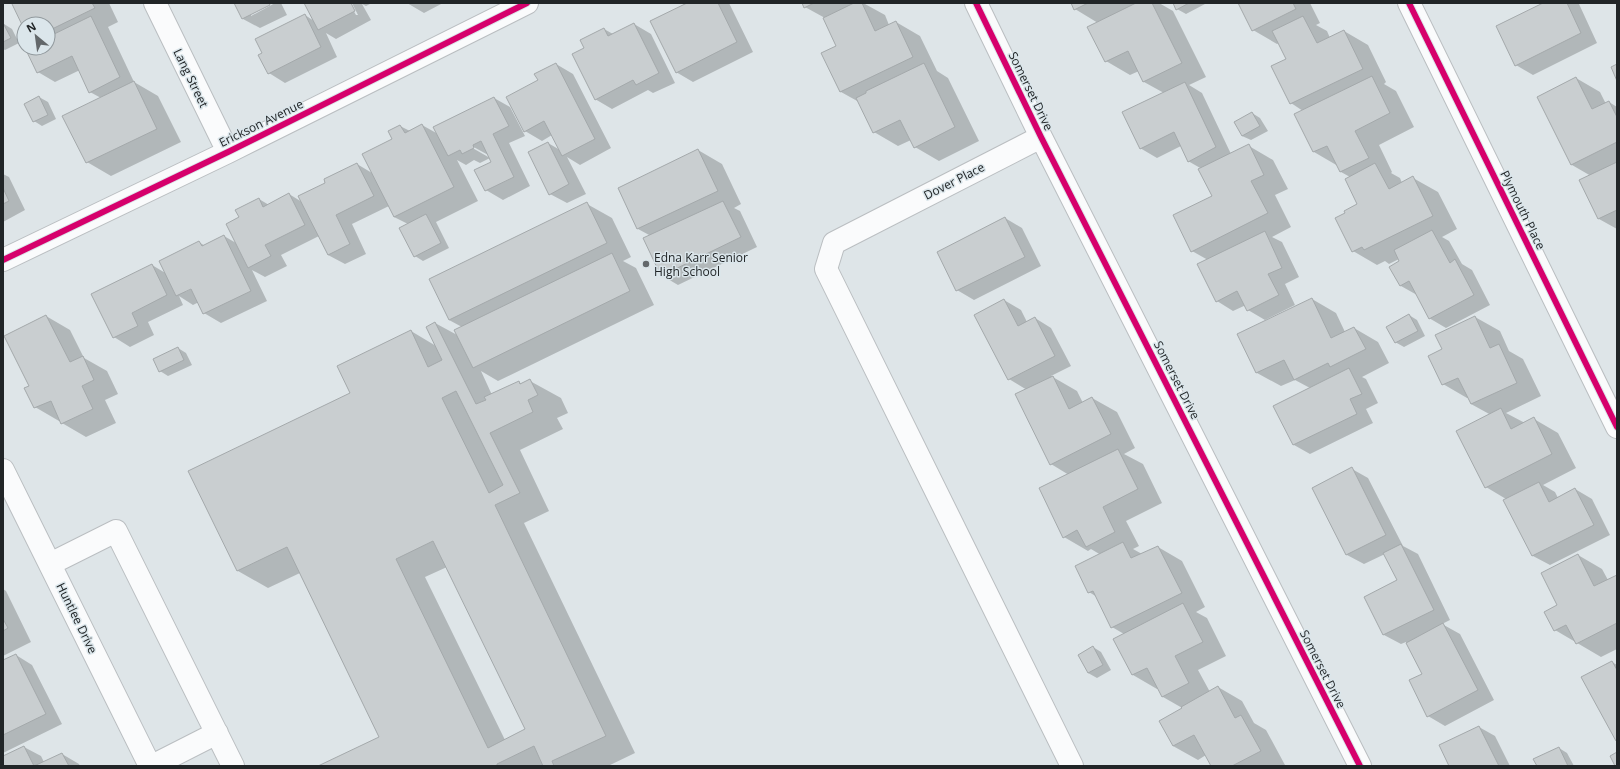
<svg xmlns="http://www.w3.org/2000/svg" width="1620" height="769" viewBox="0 0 1620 769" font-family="'Open Sans',sans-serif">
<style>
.shadow{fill:#0003;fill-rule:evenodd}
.building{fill:#c9ced0;stroke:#a4a9ab;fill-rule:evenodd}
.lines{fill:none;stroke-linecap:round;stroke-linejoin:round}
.minor-casing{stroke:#babec1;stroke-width:24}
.minor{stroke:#fafbfc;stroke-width:22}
.cycleway-casing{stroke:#dbe6eb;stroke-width:8}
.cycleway{stroke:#d6006c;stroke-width:6}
.poi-dot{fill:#63686b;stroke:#dbe6eb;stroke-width:1.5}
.labels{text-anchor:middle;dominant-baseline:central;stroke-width:3;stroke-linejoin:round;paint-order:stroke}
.street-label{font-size:12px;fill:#212527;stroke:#dbe6eb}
.poi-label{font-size:12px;fill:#212527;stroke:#dbe6eb;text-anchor:start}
</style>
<rect width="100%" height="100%" fill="#dee5e8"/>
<path class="shadow" d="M15,3H109L118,22L108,27L134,82L158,96L181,142L111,176L87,162L101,98L90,92L80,70L55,82L38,72L27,48H48V24H24V27Z
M235,3H272L251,14V16L275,3H281L287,15L260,28L243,19Z
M305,3H349L356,15H358L352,3H372L366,6L362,4L371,20L336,39L326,33L337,57L285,83L269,73L305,15L314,21Z
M407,3H443L424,13Z
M689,3H729L753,52L693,82L676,72Z
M803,3H867L865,4L885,15L889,25L896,22L920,36L937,71L948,78L979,141L939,161L915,147L911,140L898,146L874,132L859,102L841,92L822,53L838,46L825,18L805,7Z
M1072,3H1159L1173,11L1206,77L1189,85L1202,93L1231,154L1249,146L1273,160L1288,189L1275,195L1291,227L1272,237L1282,242L1299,277L1285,284L1295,305L1265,320L1248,310L1246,305L1233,311L1217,301L1208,260L1192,251L1213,196L1202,169L1188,161L1181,146L1157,158L1140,148L1164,93L1144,82L1139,71L1130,75L1106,61L1098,23L1075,9Z
M1174,3H1205V4L1186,14L1177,9Z
M1239,3H1310L1320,23L1316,25L1327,31L1330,38L1344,31L1368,45L1386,82L1384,84L1396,91L1414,127L1379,145L1392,172L1391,173L1400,178L1402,183L1413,178L1438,192L1457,229L1442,237L1449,241L1462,264L1472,270L1490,305L1446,328L1429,318L1417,295L1401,286V262L1399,259L1389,264L1385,261L1377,265L1353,251L1346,213L1359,204L1350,177L1341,172L1338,166L1314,152L1303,111L1291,103L1287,59L1279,43L1277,44L1253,30Z
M1545,3H1577L1579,4L1597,43L1533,75L1516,65Z
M4,24L12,29L19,43L5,50L3,49Z
M634,24L651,34L675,83L653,93L648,90L612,109L595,99L585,49L604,29L613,34Z
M556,64L573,74L611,148L580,165L567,157L586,194L567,203L550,194L548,143L560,150L552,135L542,141L525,131Z
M1576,78L1600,92L1606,104L1609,102L1617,107V229L1599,219L1581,180L1591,176L1572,165L1538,97Z
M39,97L48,102L56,119L42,126L34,121Z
M494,98L510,107L525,136L509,143L530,186L503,200L486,190L493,162L490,156L470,145L469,146L490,158L480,163L474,160L466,165L457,160L478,201L436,222L449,248L423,261L415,256L408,224L394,217L389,206L352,224L366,254L345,264L328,255L319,236L281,255L287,266L265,277L252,270L267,301L221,323L204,313L199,302L193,305L179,296L183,305L148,322L154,335L130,347L114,337L152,265L167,274L199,242L205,246L224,236L236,243L240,218L259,199L269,205L289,194L302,202L326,183L357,164L372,173L394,139L400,126L410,131L422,125L438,134ZM196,287L185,292V290Z
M1252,113L1260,118L1268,131L1251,140L1242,136Z
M698,150L722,164L741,204L734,208L740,211L757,247L678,285L661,275L651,236L638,229L619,189Z
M3,174L9,177L25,210L3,222Z
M587,204L612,218L631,257L623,261L636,268L654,305L498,381L481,371L492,395L519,382L522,384L530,381L561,398L568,413L557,418L563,429L520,450L549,511L524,523L635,753L608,766H321L380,737L300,573L268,588L238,571L190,472L351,394L411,331L436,346L435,323L459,336L462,327L449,320ZM447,567L526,730L505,740L425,577Z
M1005,218L1022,228L1041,266L974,300L957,290Z
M1312,299L1336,313L1345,332L1354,328L1378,342L1389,363L1362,377L1366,379L1378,403L1366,409L1373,423L1310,454L1294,445L1274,406L1310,388L1295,380L1281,386L1257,373L1239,335Z
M1004,300L1021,310L1027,322L1035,318L1051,328L1071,366L1051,376L1077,391L1083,403L1092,398L1117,412L1135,448L1124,454L1143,464L1162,503L1126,521L1139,546L1133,549L1142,554L1158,547L1182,561L1205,607L1196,612L1207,618L1226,656L1198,670L1210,692L1218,687L1242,701L1254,723L1266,730L1285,765L1282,766H1212L1206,755L1198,760L1173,746L1184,709L1163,697L1158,688L1157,689L1133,675L1124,634L1112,627L1097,597L1089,592L1101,555L1091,549L1088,551L1064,537L1069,475L1051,464L1027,390L1009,379Z
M1409,315L1417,320L1425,336L1404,347L1395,342Z
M46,316L70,330L84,358L107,371L118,394L105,400L116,423L86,437L62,423L61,421H59L35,407L30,386Z
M1475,317L1500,331L1509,351L1523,359L1541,396L1506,413L1525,423L1534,419L1558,433L1576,468L1543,485L1555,492L1558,498L1575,489L1592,499L1610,535L1550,565L1533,556L1504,500L1506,499L1486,487L1491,415L1471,404L1469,398H1467L1443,384V349Z
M178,348L186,353L192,365L168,376L160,371Z
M1352,469L1368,478L1403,546L1418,554L1450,620L1442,624L1460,634L1494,700L1445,726L1428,716L1423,674L1406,642L1401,644L1384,635L1365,597L1398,581L1385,554L1364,564L1347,555L1313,488Z
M1578,555L1602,569L1608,580L1617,576V649L1601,657L1555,630L1559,605Z
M3,589L6,591L31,642L3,656Z
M1093,647L1101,652L1111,670L1097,678L1088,673Z
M16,655L32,665L62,724L3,753V661Z
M1612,662L1617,665V741H1616Z
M1479,727L1495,736L1510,766H1450Z
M24,747L41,756L44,762L62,754L79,764L80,766H3V757Z
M1559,748L1567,753L1574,766H1538Z"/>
<path class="building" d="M13,3H92L95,8L48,31V24H24V29L12,4Z
M234,3H269L270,5L242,19Z
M304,3H351L355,11L318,30Z
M687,3H718L737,42L676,73L650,21Z
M802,3H814L804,8Z
M854,3H862L875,31L896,21L913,57L840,92L821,53L836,46L823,18Z
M1071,3H1088L1074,10Z
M1136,3H1152L1182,63L1143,82L1128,51L1105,62L1087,27Z
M1173,3H1189L1176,10Z
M1238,3H1293L1296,9L1252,31Z
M1543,3H1567L1581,33L1515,66L1496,26Z
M305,14L321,47L268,74L258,55L262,53L255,39Z
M91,16L120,77L89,93L72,56L37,73L25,48H48V37Z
M1303,16L1317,43L1344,30L1363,69L1290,104L1271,66L1286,59L1272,31Z
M3,23L11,38L3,42Z
M634,23L659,73L636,85L633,80L595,100L572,54L584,48L580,40L604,28L608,36Z
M556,63L595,139L562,156L544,121L524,132L506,97L538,80L534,74Z
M924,63L955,127L914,148L900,120L873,133L856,98L866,93V91Z
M1617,64V81L1611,67Z
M1372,76L1390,113L1355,131L1369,158L1340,172L1327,146L1313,152L1294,114Z
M1576,77L1592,109L1609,101L1617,117V142L1571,165L1537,97Z
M134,81L157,129L86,163L62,116Z
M1185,82L1216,147L1188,162L1174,132L1140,149L1122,112Z
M39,96L48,115L33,122L24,104Z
M494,97L509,126L493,134L514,177L485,191L474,170L491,162L481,141L473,145L474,148L462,154L460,150L448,156L433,127Z
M1252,112L1260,126L1242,136L1234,122Z
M422,124L454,187L394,217L362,154L392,139L388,131L400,125L405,133Z
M548,142L569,184L549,195L528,152Z
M1249,144L1264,175L1251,181L1268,213L1191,252L1173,215L1212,196L1198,169Z
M698,149L718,191L637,229L618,188Z
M1617,162V210L1598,219L1579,180Z
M357,163L374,196L336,215L350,244L328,255L298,196L325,183L324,179Z
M1375,163L1389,189L1413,176L1433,216L1364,250L1362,247L1352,252L1335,218L1345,213L1344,211L1357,204L1345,179Z
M3,188L9,201L3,204Z
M289,193L305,225L265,245L271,256L248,268L226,224L239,217L235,210L259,198L263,207Z
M723,201L741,237L661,276L643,238Z
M587,202L607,243L449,320L429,279Z
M426,214L441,243L414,257L399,228Z
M1005,217L1025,257L956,291L937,252Z
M1432,230L1450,263L1455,259L1474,295L1429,319L1409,281L1400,286L1389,267L1399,261L1394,250Z
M1265,231L1282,268L1268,274L1279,295L1247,311L1237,291L1216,302L1197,264Z
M224,235L251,291L203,314L191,289L176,296L159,261L199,241L202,246Z
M612,253L630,291L473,368L454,330Z
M152,264L167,295L132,313L138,326L113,338L91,294Z
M1312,298L1331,338L1354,327L1366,349L1330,367L1328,363L1294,380L1284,360L1256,373L1237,334Z
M1004,299L1018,326L1035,317L1055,356L1008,380L974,315Z
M1409,314L1418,331L1395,343L1386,327Z
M46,315L70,362L83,356L94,380L82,386L93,409L61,424L51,401L34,408L24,388L29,386L4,336Z
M1475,316L1490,348L1499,344L1517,383L1471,404L1458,378L1442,385L1428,356L1442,349L1435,335Z
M435,322L476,404L486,400L484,397L519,381L520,384L530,379L538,395L528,400L533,412L490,433L520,493L495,505L606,736L552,761L554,766H543L534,746L497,764V766H318L379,737L287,547L237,571L188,471L350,393L337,366L411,330L428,367L442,360L426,327ZM456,391L503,485L489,493L442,398ZM433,541L525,729L488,748L396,559Z
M178,347L184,360L159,372L153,359Z
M1349,368L1362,394L1350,399L1357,414L1293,445L1273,406Z
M1053,376L1069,409L1092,397L1111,434L1050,465L1015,394Z
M1501,408L1511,429L1534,417L1552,454L1485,488L1456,431Z
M1118,449L1138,489L1103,507L1115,532L1086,547L1077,530L1063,538L1039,488Z
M1352,467L1386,535L1346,555L1312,488Z
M1539,482L1549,502L1575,488L1594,525L1532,556L1503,500Z
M1123,542L1131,558L1158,546L1182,593L1111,628L1093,591L1088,593L1075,566Z
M1401,544L1434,610L1383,635L1364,597L1397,580L1383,553Z
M1578,554L1594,586L1617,575V623L1576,644L1566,625L1554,631L1544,612L1557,605L1541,573Z
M1183,603L1203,642L1175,656L1189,683L1162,697L1147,668L1132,675L1113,639Z
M3,619L8,628L3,631Z
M1443,623L1478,690L1427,717L1409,680L1422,674L1406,643Z
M1093,646L1103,665L1088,673L1078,655Z
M16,654L46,714L3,735V660Z
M1612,661L1617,670V741H1616L1581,677Z
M1218,686L1235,718L1241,715L1261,751L1232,766H1211L1194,735L1173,746L1159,721L1182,708L1181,707Z
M1479,726L1499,766H1449L1439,745Z
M24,746L34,766H3V756Z
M1559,747L1568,766H1537L1533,759Z
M1617,752V766H1615L1610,756Z
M62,753L69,766H34Z"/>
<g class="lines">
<g class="minor-casing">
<path id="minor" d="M155,3L228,152
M976,3L1041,137L1360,766
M1409,3L1617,427
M1041,137L834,243L826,269L1072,766
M3,260L228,152L527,3
M3,470L150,766
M50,564L116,531L233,766
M152,766L217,733"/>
</g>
<use href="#minor" class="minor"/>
<g class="cycleway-casing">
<path id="cycleway" d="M976,3L1041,137L1360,766
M1409,3L1617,427
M3,260L228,152L527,3"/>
</g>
<use href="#cycleway" class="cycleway"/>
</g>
<circle class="poi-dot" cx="646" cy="264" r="4"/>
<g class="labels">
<g class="street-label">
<text transform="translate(191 78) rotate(64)">Lang Street</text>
<text transform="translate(1031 91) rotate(64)">Somerset Drive</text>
<text transform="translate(261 123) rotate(-26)">Erickson Avenue</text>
<text transform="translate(954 181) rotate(-27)">Dover Place</text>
<text transform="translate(1523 210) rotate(64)">Plymouth Place</text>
<text transform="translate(1177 380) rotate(63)">Somerset Drive</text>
<text transform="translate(77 618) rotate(64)">Huntlee Drive</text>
<text transform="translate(1323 669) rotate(63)">Somerset Drive</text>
</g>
<g class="poi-label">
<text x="654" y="257">Edna Karr Senior<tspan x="654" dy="14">High School</tspan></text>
</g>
</g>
<rect width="1620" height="769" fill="none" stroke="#212527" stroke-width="8"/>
<g transform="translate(36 36) rotate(331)"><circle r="19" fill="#dbe6eb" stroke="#91999d"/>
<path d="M0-3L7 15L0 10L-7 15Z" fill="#63686b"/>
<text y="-6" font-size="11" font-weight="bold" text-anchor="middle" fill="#212527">N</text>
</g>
</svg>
